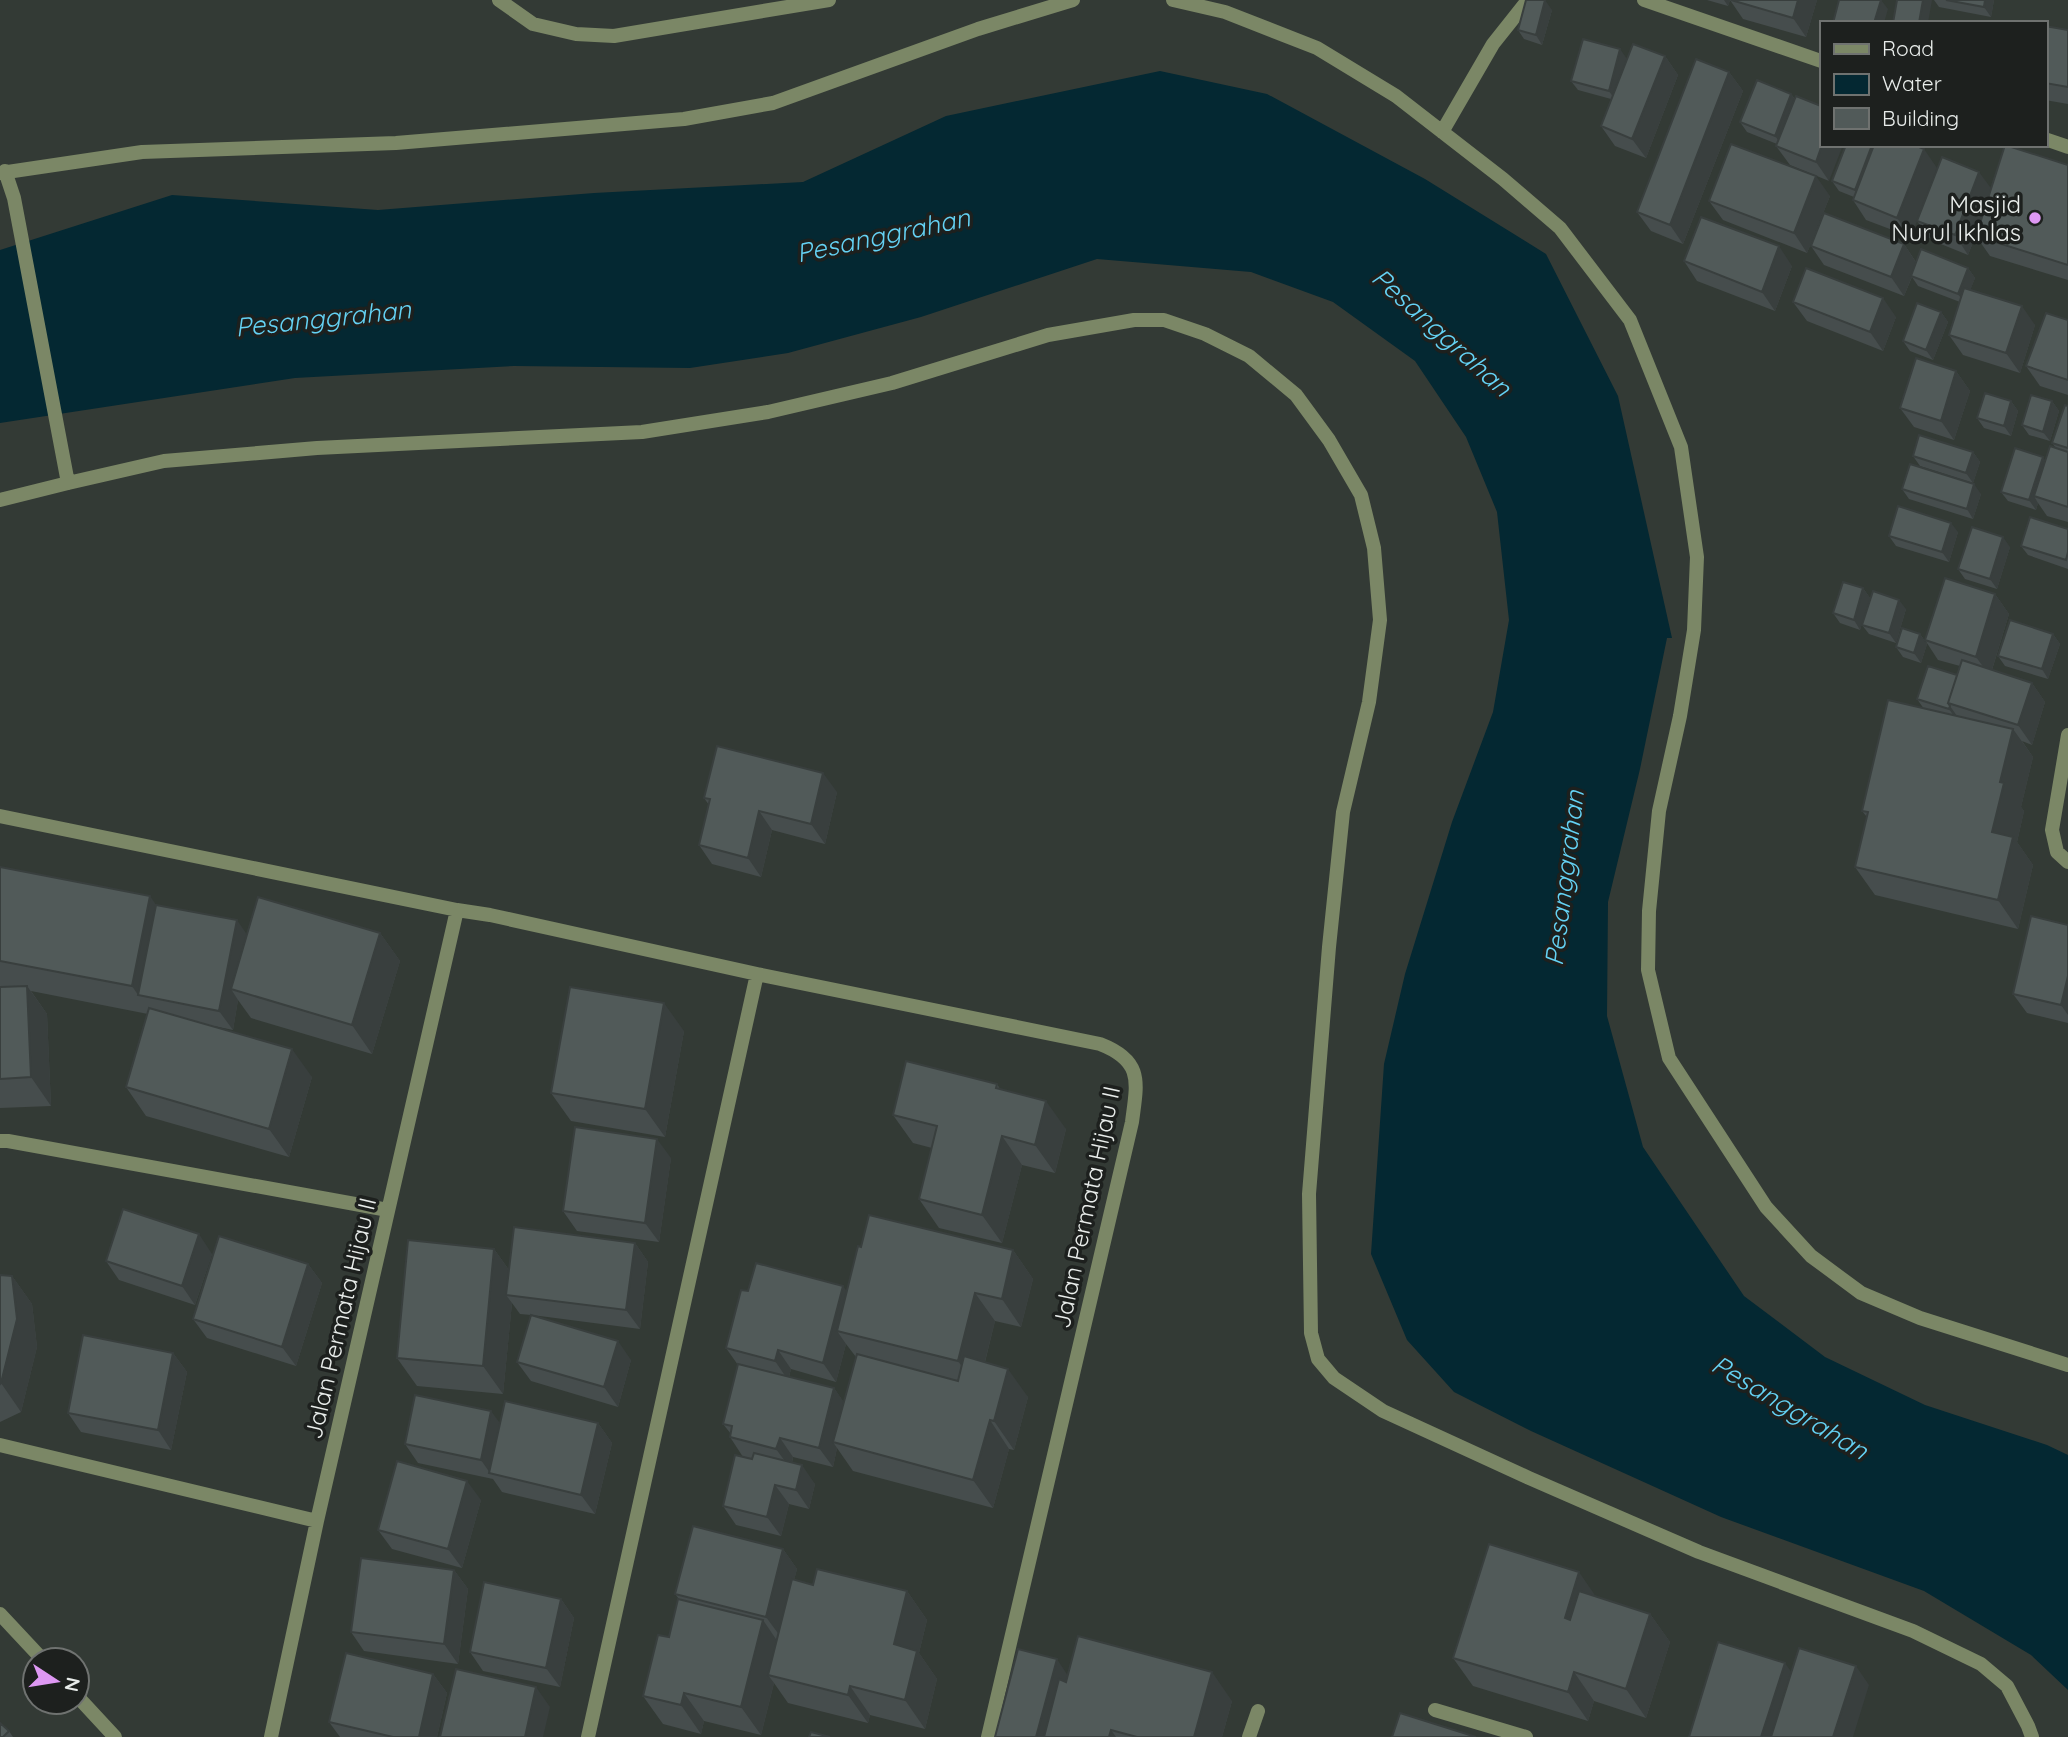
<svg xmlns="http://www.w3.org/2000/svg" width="2068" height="1737" viewBox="0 0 2068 1737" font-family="Quicksand,sans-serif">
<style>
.water{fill:#042832}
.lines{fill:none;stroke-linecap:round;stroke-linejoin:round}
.street{stroke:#7b8766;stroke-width:14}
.wall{fill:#464d4d;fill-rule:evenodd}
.shaded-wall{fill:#393f3e}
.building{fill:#515a59;stroke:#393f3e;stroke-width:2}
.poi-dot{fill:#de98f3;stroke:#1d201e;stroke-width:2.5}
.labels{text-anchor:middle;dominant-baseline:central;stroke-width:7;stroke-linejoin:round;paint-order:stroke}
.poi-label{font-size:24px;fill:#e9edeb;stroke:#1d201e;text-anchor:end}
.street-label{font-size:24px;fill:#e9edeb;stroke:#1d201e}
.water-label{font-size:26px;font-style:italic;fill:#64d2f4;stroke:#1d201e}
</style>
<rect width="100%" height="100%" fill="#333a35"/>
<path class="water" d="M1160,71L1267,94L1425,179L1546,254L1618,396L1672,638H1667L1640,769L1608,902L1607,1016L1643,1147L1744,1296L1825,1357L1925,1405L2047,1445L2068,1455V1690L2031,1655L1924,1591L1721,1517L1531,1431L1454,1392L1407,1340L1371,1254L1384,1064L1405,974L1452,822L1493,712L1509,620L1497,512L1466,437L1415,361L1333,302L1251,272L1097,259L921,317L788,353L690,368L514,366L295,378L0,423V250L172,195L378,210L594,193L803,182L946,116Z"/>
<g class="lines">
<path class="street" d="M499,0L533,24L576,34L614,36L829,0
M1173,0L1225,12L1317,48L1396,96L1503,179L1560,228L1630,320L1681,447L1697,557L1694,630L1680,716L1659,811L1649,911L1648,970L1669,1058L1766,1207L1811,1256L1861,1293L1920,1318L2068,1365
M1644,0L1821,61
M1442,132L1493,44L1528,0
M2045,139L2068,147
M5,171L14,198L68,483
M0,173L142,152L396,143L684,119L773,103L978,29L1073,0
M0,500L68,483L164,461L317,448L642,432L768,412L892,383L1048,335L1134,320H1164L1205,334L1249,356L1296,395L1329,440L1361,495L1374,548L1380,620L1369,702L1343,812L1329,947L1309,1194L1311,1333L1318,1359L1334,1378L1383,1411L1529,1478L1699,1552L1913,1631L1981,1664L2007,1686L2028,1726L2032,1737
M2068,735L2052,830L2057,852L2068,862
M0,816L457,910L490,915L757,974L1100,1044C1144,1061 1137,1083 1132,1122L988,1737
M0,1141H8L388,1210
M0,1445L317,1521
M0,1614L43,1660
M77,1696L115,1737
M1435,1710L1526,1737
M271,1737L317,1521L457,910
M588,1737L757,974
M1249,1737L1258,1711"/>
</g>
<path class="wall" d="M1707,0H1730L1728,6Z
M1730,0H1817L1806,37L1743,19Z
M1934,0H1994L1991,17L1939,7Z
M1552,10L1542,45L1524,39L1518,30Z
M2045,26L2068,30V104L2045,100Z
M1665,56L1678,75L1646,158L1615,146L1601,126L1611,99L1578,90L1571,81L1627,59Z
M1729,72L1743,91L1683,244L1651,231L1637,212Z
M1791,94L1795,99L1829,181L1790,165L1776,146L1777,144L1747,132L1740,122Z
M1924,149L1911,237L1866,220L1853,200L1854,197L1839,191L1832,181Z
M2068,165V280L1990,256L1976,236L1982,219L1968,255L1931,240L1917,221L1991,189Z
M1830,196L1807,253L1723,220L1709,201Z
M1904,244L1916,262L1968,268L1975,278L1970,290L2035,325L2020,373L1963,355L1949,335L1960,302L1918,286L1912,277L1904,296L1824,265L1811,246Z
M1684,261L1792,266L1775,311L1697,281Z
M1793,302L1896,317L1883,351L1807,321Z
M1941,312L1948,322L1933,360L1910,351L1903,341Z
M2068,320V395L2040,386L2026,366Z
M1956,371L1970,391L1954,440L1914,427L1900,408Z
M2011,401L2018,411L2011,436L1984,428L1977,418Z
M2052,401L2059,411L2050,441L2029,435L2022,425Z
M2068,406V522L2047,516L2038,503L2036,510L2008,501L2001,492L2045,461L2056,448L2052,443Z
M1973,452L1980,462L1973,483L1920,466L1913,456Z
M1902,489L1981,494L1973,519L1909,499Z
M2068,529V569L2028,555L2021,546Z
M1958,532L1949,562L1896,546L1889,536Z
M2010,547L1997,589L1965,579L1958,569Z
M1863,588L1870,598L1860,630L1840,623L1833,613Z
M1995,594L2009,614L1992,670L2032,683L2045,702L2032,745L2022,741L2033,757L2021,807L2024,811L2017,842L2033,865L2018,929L1875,895L1855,867L1867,817L1862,811L1924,709L1917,699L1957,675L1960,666L1938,660L1925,640Z
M1906,609L1896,643L1869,634L1862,625Z
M1920,634L1927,644L1921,663L1903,657L1896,647Z
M2053,634L2060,644L2048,679L2005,666L1998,656Z
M837,792L825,844L772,830L761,877L712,864L699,845L709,805L704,798Z
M0,867L156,905L247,935L380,933L400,961L372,1054L251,1018L238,1000L233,1030L214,1026L312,1077L289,1157L146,1116L126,1087L148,1014L31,991L47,1014L51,1106L0,1108V987H6L0,986Z
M2068,925V1023L2027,1013L2013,994Z
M684,1031L665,1137L571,1121L551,1093Z
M997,1084L1000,1089L1066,1129L1055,1173L1022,1165L1002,1243L939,1228L919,1199L932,1148L913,1143L893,1115Z
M671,1158L659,1242L577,1231L563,1211Z
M635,1243L648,1262L640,1329L532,1315L631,1360L618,1407L531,1381L517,1362L531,1315L520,1314L512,1303L503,1394L417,1386L397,1358L494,1249L509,1270Z
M1013,1250L1033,1279L1021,1327L995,1321L985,1362L1028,1397L1014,1450L1009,1449L993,1508L853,1471L837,1448L833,1467L793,1457L792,1463L815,1484L809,1509L789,1504L781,1536L736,1525L723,1506L743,1457L730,1437L731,1434L723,1424L738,1365L726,1348L748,1291L847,1292ZM846,1344L856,1357L844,1403L834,1388L789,1377L791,1369L836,1382Z
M212,1254L195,1305L119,1280L106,1261Z
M308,1264L322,1283L296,1366L207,1338L193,1319Z
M0,1275L12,1276L32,1304L37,1347L21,1412L0,1422Z
M173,1353L187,1372L171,1450L81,1432L68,1413Z
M500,1423H598L612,1443L595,1514L502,1492L493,1479L418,1463L405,1444Z
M481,1500L462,1568L392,1549L378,1530Z
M783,1549L797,1569L794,1580L813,1585L907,1591L927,1620L919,1653L937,1679L925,1729L870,1715L868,1723L788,1703L774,1683L761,1735L704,1721L701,1734L663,1724L643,1696L669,1637L679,1599L675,1594Z
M454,1570L468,1589L458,1664L364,1651L351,1632Z
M1597,1597L1650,1614L1670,1642L1646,1718L1594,1701L1588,1721L1473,1686L1453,1658Z
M561,1599L574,1618L560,1687L483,1671L470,1652Z
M433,1674L447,1693L437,1737H340L329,1722Z
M1068,1675L1232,1701L1222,1737H995Z
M9,1731L13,1737H0Z"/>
<path class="shaded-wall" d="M1545,0L1552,10L1542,45L1536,35Z
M1724,0H1730L1728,6Z
M1798,0H1817L1806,37L1793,18Z
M1881,0L1888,9L1884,23H1874Z
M1923,0H1932L1928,23H1919Z
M1985,0H1994L1991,17L1984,7Z
M1620,49L1627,59L1615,100L1609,91Z
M1665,56L1678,75L1646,158L1632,139Z
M1729,72L1743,91L1683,244L1670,225Z
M1791,94L1798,103L1782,145L1775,136Z
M1822,145H1843L1829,181L1816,162Z
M1872,145H1883L1862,200L1855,190Z
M1924,149L1937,168L1911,237L1897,218Z
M1979,172L1993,191L1968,255L1955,235Z
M1816,176L1830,196L1807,253L1794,233Z
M1904,244L1917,264L1904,296L1891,277Z
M1779,246L1792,266L1775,311L1762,292Z
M1968,268L1975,278L1965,304L1958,294Z
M1883,298L1896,317L1883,351L1870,332Z
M2022,306L2035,325L2020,373L2006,353Z
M1941,312L1948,322L1933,360L1926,350Z
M1956,371L1970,391L1954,440L1941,421Z
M2011,401L2018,411L2011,436L2004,426Z
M2052,401L2059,411L2050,441L2043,432Z
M1973,452L1980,462L1973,483L1966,473Z
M2043,457L2050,467L2034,496L2038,503L2036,510L2029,500Z
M1974,484L1981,494L1973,519L1967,509Z
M1951,523L1958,532L1949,562L1942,552Z
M2003,537L2010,547L1997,589L1990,579Z
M1863,588L1870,598L1860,630L1854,620Z
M1995,594L2009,614L1990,676L1976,657Z
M1899,600L1906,609L1896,643L1889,633Z
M1920,634L1927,644L1921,663L1914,653Z
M2053,634L2060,644L2048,679L2042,669Z
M2032,683L2045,702L2032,745L2018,725Z
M1950,706L1957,716L1956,719L1949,709Z
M2013,729L2033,757L2021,807L2024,811L2017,842L2033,865L2018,929L1998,900L1992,832L2000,782Z
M823,773L837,792L825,844L811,824Z
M759,811L772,830L761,877L748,858Z
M150,896L169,924L138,995L132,986Z
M237,920L250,939L231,989L238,1000L233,1030L219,1011Z
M380,933L400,961L372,1054L352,1025Z
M2068,976V1015L2061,1005Z
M27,986L47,1014L51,1106L31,1077Z
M664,1003L684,1031L665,1137L645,1109Z
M292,1049L312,1077L289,1157L269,1129Z
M1046,1101L1066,1129L1055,1173L1035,1145Z
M1002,1136L1022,1165L1002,1243L982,1215Z
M657,1139L671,1158L659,1242L645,1223Z
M199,1234L212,1254L195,1305L182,1286Z
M635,1243L648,1262L640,1329L626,1310Z
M494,1249L514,1277L506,1295L512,1303L503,1394L483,1366Z
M1013,1250L1033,1279L1021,1327L1002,1299Z
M308,1264L322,1283L296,1366L282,1347Z
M12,1276L32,1304L37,1347L21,1412L1,1383Z
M843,1286L857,1306L837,1331L846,1344L836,1382L823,1363Z
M975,1293L995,1321L978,1389L958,1361Z
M618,1341L631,1360L618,1407L604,1387Z
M778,1350L791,1369L788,1380L775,1361Z
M173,1353L187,1372L171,1450L158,1430Z
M1008,1369L1028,1397L1014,1450L994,1421Z
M834,1388L848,1408L833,1442L837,1448L833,1467L819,1448Z
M491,1411L505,1430L490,1473L481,1460Z
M990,1420L1009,1449L993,1508L973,1480Z
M598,1423L612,1443L595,1514L581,1495Z
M780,1438L793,1457L790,1468L776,1449Z
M802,1465L815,1484L809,1509L796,1490Z
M467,1481L481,1500L462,1568L448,1549Z
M775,1485L789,1504L781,1536L767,1517Z
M783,1549L797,1569L780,1636L766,1617Z
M454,1570L468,1589L458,1664L444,1644Z
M1579,1572L1599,1601L1585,1647L1565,1618Z
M907,1591L927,1620L919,1653L937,1679L925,1729L905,1700L894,1644Z
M561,1599L574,1618L560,1687L546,1668Z
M1650,1614L1670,1642L1646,1718L1626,1689Z
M763,1620L782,1648L768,1675L774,1683L761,1735L741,1707Z
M1057,1659L1070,1679L1055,1737H1036Z
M1785,1663L1799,1683L1781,1737H1761Z
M1856,1666L1869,1685L1853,1737H1833Z
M1212,1672L1232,1701L1222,1737H1194Z
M1574,1672L1594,1701L1588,1721L1568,1692Z
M433,1674L447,1693L437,1737H419Z
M850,1686L870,1715L868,1723L848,1695Z
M536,1687L550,1707L543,1737H525Z
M684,1693L704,1721L701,1734L681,1705Z
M1111,1730L1116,1737H1109Z"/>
<path class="building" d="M1526,0H1545L1536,35L1518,30Z
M1731,0H1798L1793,18Z
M1839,0H1881L1874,23H1833Z
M1897,0H1923L1919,23H1893Z
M1946,0H1985L1984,7Z
M2045,26L2068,30V87L2045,83Z
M1583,39L1620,49L1609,91L1571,81Z
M1633,44L1665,56L1632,139L1601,126Z
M1696,59L1729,72L1670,225L1637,212Z
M1757,80L1791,94L1775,136L1740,122Z
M1796,96L1821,106L1822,145L1816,162L1776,146Z
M1731,144L1816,176L1794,233L1709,201Z
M1846,145H1872L1855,190L1832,181Z
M1874,145H1914L1924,149L1897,218L1853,200Z
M2005,145L2068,165V265L1976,236Z
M1942,157L1979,172L1955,235L1917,221Z
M1824,213L1904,244L1891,277L1811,246Z
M1701,217L1779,246L1762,292L1684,261Z
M1921,249L1968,268L1958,294L1911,276Z
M1806,268L1883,298L1870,332L1793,302Z
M1964,288L2022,306L2006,353L1949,335Z
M1917,303L1941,312L1926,350L1903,341Z
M2046,313L2068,320V380L2026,366Z
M1916,358L1956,371L1941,421L1900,408Z
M1985,393L2011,401L2004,426L1977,418Z
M2031,395L2052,401L2043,432L2022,425Z
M2065,405L2068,406V448L2052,443Z
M1919,435L1973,452L1966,473L1913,456Z
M2050,446L2068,452V507L2034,496Z
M2015,448L2043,457L2029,500L2001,492Z
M1910,464L1974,484L1967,509L1902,489Z
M1898,506L1951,523L1942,552L1889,536Z
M2030,517L2068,529V552L2066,560L2021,546Z
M1972,527L2003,537L1990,579L1958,569Z
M1945,578L1995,594L1976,657L1925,640Z
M1843,582L1863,588L1854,620L1833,613Z
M1873,591L1899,600L1889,633L1862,625Z
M2010,620L2053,634L2042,669L1998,656Z
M1902,628L1920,634L1914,653L1896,647Z
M1962,660L2032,683L2018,725L1948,703Z
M1928,666L1957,675L1948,703L1950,706L1949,709L1917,699Z
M1888,700L2013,729L2000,782L2004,783L1992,832L2013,837L1998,900L1855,867L1868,812L1862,811Z
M717,746L823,773L811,824L759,811L748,858L699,845L710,799L704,798Z
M0,867L150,896L132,986L0,961Z
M258,897L380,933L352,1025L231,989Z
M156,905L237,920L219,1011L138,995Z
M2031,916L2068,925V976L2061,1005L2013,994Z
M27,986L31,1077L0,1079V987Z
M570,987L664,1003L645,1109L551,1093Z
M149,1008L292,1049L269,1129L126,1087Z
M906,1061L997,1084L996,1088L1046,1101L1035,1145L1002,1136L982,1215L919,1199L937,1126L893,1115Z
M575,1127L657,1139L645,1223L563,1211Z
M123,1209L199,1234L182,1286L106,1261Z
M869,1215L1013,1250L1002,1299L975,1293L958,1361L837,1331L858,1246L861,1247Z
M514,1227L635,1243L626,1310L506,1295Z
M219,1236L308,1264L282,1347L193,1319Z
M408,1240L494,1249L483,1366L397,1358Z
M756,1263L843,1286L823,1363L778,1350L775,1361L726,1348L741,1290L748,1291Z
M0,1275L12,1276L17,1319L1,1383L0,1384Z
M531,1315L618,1341L604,1387L517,1362Z
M83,1335L173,1353L158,1430L68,1413Z
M857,1354L958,1381L964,1356L1008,1369L994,1421L990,1420L973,1480L833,1442Z
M738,1364L834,1388L819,1448L780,1438L776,1449L730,1437L732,1426L723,1424Z
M415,1395L491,1411L481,1460L405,1444Z
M505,1401L598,1423L581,1495L489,1473Z
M754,1453L802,1465L796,1490L775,1485L767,1517L723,1506L735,1455L752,1459Z
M397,1461L467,1481L448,1549L378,1530Z
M693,1526L783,1549L766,1617L675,1594Z
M1489,1544L1579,1572L1565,1618L1570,1620L1579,1591L1650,1614L1626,1689L1574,1672L1568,1692L1453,1658Z
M361,1558L454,1570L444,1644L351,1632Z
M817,1569L907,1591L894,1644L917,1651L905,1700L850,1686L848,1695L768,1675L792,1579L813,1585Z
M484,1582L561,1599L546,1668L470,1652Z
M678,1599L763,1620L741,1707L684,1693L681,1705L643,1696L658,1635L669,1637Z
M1078,1636L1212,1672L1194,1737H1137L1111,1730L1109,1737H1044L1059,1679L1066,1682Z
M1718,1642L1785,1663L1761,1737H1689Z
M1799,1648L1856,1666L1833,1737H1771Z
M1018,1649L1057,1659L1036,1737H995Z
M346,1653L433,1674L419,1737H393L329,1722Z
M456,1669L536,1687L525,1737H440Z
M1400,1713L1476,1737H1392Z
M0,1723L9,1731L3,1737H0Z
M811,1732L830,1737H809Z"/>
<circle class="poi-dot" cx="2035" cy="218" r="7"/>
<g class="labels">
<g class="poi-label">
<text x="2021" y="204">Masjid<tspan x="2021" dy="28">Nurul Ikhlas</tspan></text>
</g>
<g class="street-label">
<text transform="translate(1086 1207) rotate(-78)">Jalan Permata Hijau II</text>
<text transform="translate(340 1318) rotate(-77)">Jalan Permata Hijau II</text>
</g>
<g class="water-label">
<text transform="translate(883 235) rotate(-12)">Pesanggrahan</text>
<text transform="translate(323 318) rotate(-6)">Pesanggrahan</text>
<text transform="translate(1442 332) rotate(42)">Pesanggrahan</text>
<text transform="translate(1564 878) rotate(-83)">Pesanggrahan</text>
<text transform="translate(1790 1407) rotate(31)">Pesanggrahan</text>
</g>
</g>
<rect x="1820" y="21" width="228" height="126" fill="#1d201e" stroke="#6f7270" stroke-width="2"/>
<rect x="1834" y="44" width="35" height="10" fill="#7b8766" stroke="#6f7270" stroke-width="2"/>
<text x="1882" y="56" font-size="21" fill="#e9edeb">Road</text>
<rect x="1834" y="74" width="35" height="21" fill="#042832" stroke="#6f7270" stroke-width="2"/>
<text x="1882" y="91" font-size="21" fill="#e9edeb">Water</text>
<rect x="1834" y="108" width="35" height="21" fill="#515a59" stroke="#6f7270" stroke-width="2"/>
<text x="1882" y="126" font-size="21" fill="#e9edeb">Building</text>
<g transform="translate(56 1681) rotate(102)"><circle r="33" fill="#1d201e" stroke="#6f7270" stroke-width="2"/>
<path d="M0-5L12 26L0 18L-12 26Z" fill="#de98f3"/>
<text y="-10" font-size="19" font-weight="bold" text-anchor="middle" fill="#e9edeb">N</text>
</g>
</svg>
